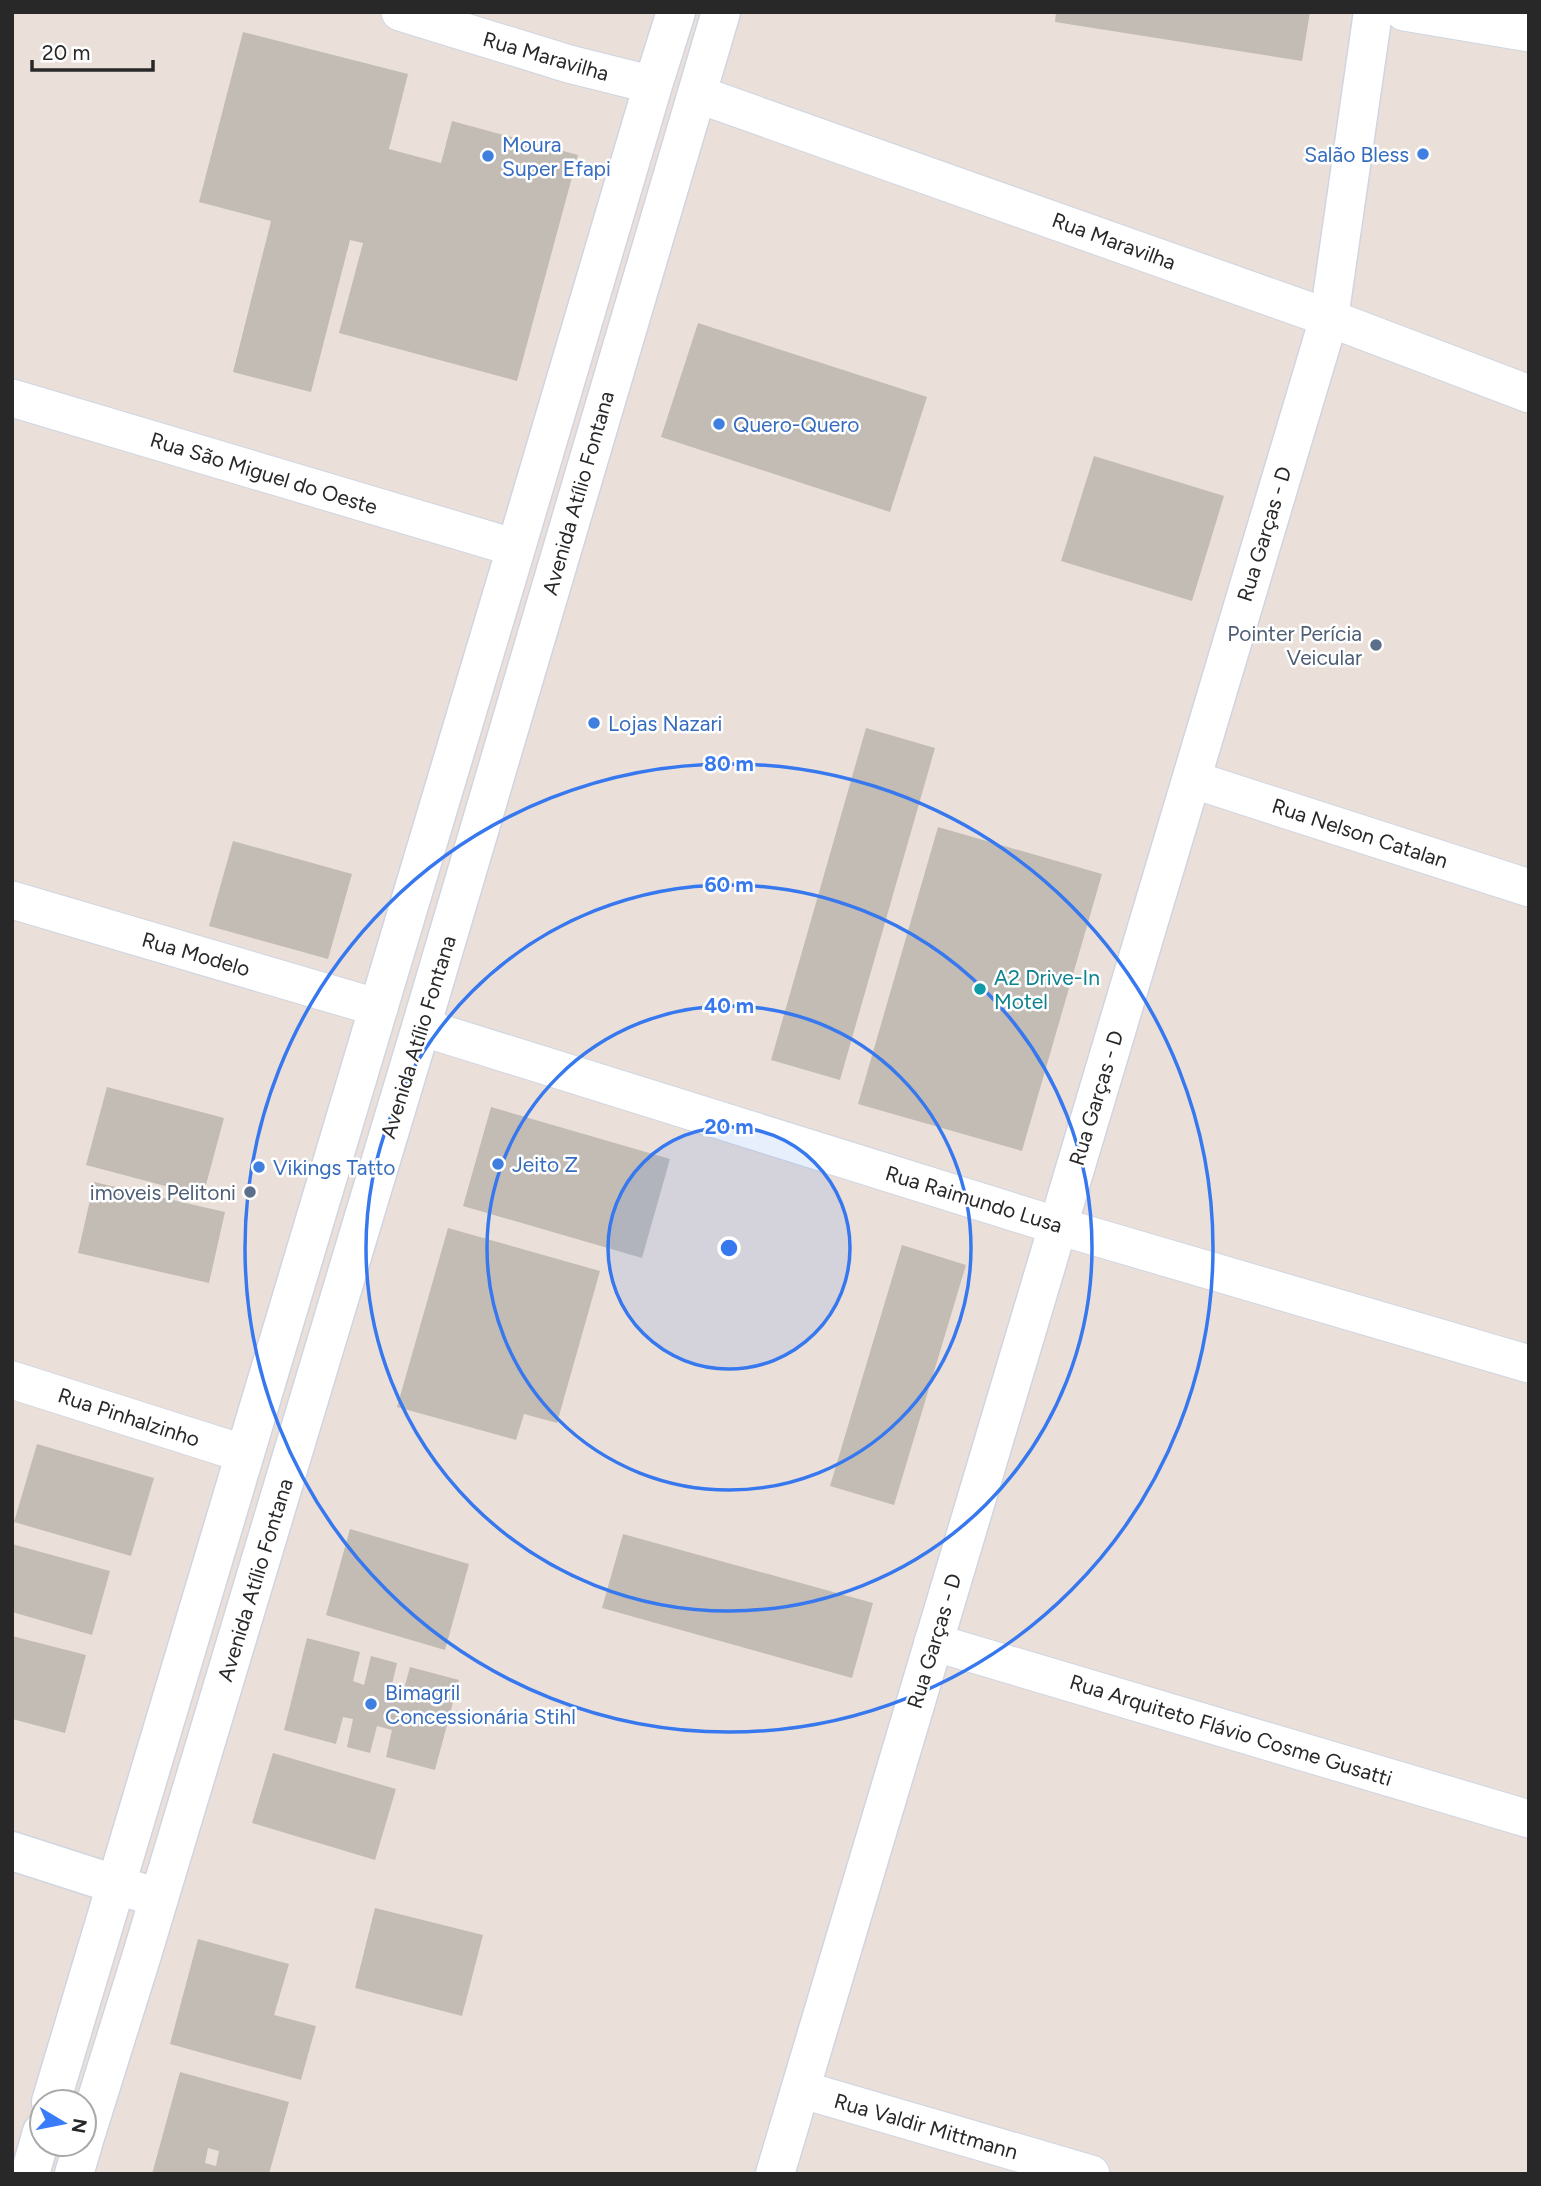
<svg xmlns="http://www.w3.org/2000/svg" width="1541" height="2186" viewBox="0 0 1541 2186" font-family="Figtree,sans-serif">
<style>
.building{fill:#c2bcb5;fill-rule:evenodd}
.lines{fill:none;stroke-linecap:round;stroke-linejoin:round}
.minor-casing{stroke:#cfd5e1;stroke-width:39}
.tertiary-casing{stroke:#cfd5e1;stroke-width:41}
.secondary-casing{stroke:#cfd5e1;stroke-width:41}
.minor{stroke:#fff;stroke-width:37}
.tertiary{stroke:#fff;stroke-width:38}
.secondary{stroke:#fff;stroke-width:38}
.ring{fill:none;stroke:#3778ef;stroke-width:3.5}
.shop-dot{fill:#3f7fe0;stroke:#fff;stroke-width:2.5}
.service-dot{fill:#5c6f8a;stroke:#fff;stroke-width:2.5}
.culture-dot{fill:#0f9aa8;stroke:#fff;stroke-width:2.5}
.labels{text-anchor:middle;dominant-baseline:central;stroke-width:5;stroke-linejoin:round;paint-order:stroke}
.street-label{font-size:21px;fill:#282828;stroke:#fff}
.shop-label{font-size:21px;fill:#366cbe;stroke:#fff;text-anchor:start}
.service-label{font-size:21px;fill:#4e5e75;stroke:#fff;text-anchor:end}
.culture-label{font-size:21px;fill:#0d838f;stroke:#fff;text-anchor:start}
.centre{fill:#3778ef;stroke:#fff;stroke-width:3.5}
.ring-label{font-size:21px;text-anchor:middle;font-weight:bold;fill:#3778ef;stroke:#fff;stroke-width:5;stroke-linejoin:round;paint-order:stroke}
</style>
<rect width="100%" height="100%" fill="#eae0d9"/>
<path class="building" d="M1056,12H1310L1302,61L1055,22Z
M243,32L408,74L389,149L441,163L452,121L578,155L517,381L339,333L363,243L350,240L311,392L233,372L271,221L199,202Z
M698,323L927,397L890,512L661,437Z
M1094,456L1224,496L1192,601L1061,561Z
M866,728L935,748L840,1080L771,1060Z
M938,827L1102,874L1022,1151L858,1104Z
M233,841L352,874L328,959L209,926Z
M107,1087L224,1118L203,1196L86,1165Z
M491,1107L670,1159L642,1258L463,1206Z
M94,1182L225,1212L209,1283L78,1253Z
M448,1228L600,1271L557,1423L524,1414L516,1440L397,1407Z
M902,1245L966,1265L894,1505L830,1486Z
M37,1444L154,1478L131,1556L14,1522Z
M350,1529L469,1564L445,1650L326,1615Z
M623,1534L873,1603L852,1678L602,1608Z
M12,1544L110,1571L92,1635L12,1612Z
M12,1636L86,1655L65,1733L12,1719Z
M307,1638L360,1652L353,1681L364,1685L371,1656L397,1663L391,1689L403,1692L410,1667L459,1680L435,1770L386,1757L392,1730L377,1726L370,1753L347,1747L353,1719L343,1717L336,1744L284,1730Z
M273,1753L396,1789L375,1860L252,1823Z
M375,1908L483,1935L462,2016L355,1988Z
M198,1939L289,1964L274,2015L316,2026L301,2080L170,2044Z
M180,2072L289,2102L269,2174H152ZM208,2148L219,2151L216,2166L205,2163Z"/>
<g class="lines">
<g class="minor-casing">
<path id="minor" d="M400,12L569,64L653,85
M1404,12L1529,33
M697,94L1329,318L1529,394
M12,398L516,548
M1191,779L1529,888
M12,900L379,1008
M421,1027L1058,1226L1529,1364
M12,1380L245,1454
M933,1642L1529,1819
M800,2089L1091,2174"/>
</g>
<g class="tertiary-casing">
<path id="tertiary" d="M12,1851L158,1898
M775,2174L1329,318L1373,12"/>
</g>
<g class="secondary-casing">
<path id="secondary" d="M51,2102L516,548L653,85L676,12
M84,2140L141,1958L421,1027L721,12
M30,2174L42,2132
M74,2174L83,2144"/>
</g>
<use href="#minor" class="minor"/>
<use href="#tertiary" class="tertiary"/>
<use href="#secondary" class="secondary"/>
</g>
<circle cx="729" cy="1248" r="121" fill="#3778ef" fill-opacity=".12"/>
<g class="ring">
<circle cx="729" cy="1248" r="121"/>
<circle cx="729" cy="1248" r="242"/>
<circle cx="729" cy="1248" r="363"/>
<circle cx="729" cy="1248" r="484"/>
</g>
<g class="shop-dot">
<circle cx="1423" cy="154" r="7"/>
<circle cx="488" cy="156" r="7"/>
<circle cx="719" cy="424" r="7"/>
<circle cx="594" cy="723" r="7"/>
<circle cx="498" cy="1164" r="7"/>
<circle cx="259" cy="1167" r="7"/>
<circle cx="371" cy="1704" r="7"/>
</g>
<g class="service-dot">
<circle cx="1376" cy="645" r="7"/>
<circle cx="250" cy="1192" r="7"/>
</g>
<circle class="culture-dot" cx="980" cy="989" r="7"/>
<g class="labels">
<g class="street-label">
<text transform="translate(546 56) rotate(16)">Rua Maravilha</text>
<text transform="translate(1114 241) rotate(20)">Rua Maravilha</text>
<text transform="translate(264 473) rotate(17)">Rua São Miguel do Oeste</text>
<text transform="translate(578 493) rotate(-74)">Avenida Atílio Fontana</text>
<text transform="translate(1264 534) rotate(-73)">Rua Garças - D</text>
<text transform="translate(1360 833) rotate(18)">Rua Nelson Catalan</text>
<text transform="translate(196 954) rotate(16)">Rua Modelo</text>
<text transform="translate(418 1037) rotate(-73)">Avenida Atílio Fontana</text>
<text transform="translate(1096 1098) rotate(-73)">Rua Garças - D</text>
<text transform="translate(974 1199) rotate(17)">Rua Raimundo Lusa</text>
<text transform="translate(129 1417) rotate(18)">Rua Pinhalzinho</text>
<text transform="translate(255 1580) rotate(-73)">Avenida Atílio Fontana</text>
<text transform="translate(934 1641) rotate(-73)">Rua Garças - D</text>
<text transform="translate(1231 1730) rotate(17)">Rua Arquiteto Flávio Cosme Gusatti</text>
<text transform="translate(926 2126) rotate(16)">Rua Valdir Mittmann</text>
</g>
<g class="shop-label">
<text x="502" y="144">Moura<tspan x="502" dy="24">Super Efapi</tspan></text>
<text x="1409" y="154" text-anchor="end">Salão Bless</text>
<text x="733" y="424">Quero-Quero</text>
<text x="608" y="723">Lojas Nazari</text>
<text x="512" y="1164">Jeito Z</text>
<text x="273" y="1167">Vikings Tatto</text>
<text x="385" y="1692">Bimagril<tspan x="385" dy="24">Concessionária Stihl</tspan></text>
</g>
<g class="service-label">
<text x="1362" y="633">Pointer Perícia<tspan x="1362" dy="24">Veicular</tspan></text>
<text x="236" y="1192">imoveis Pelitoni</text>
</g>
<g class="culture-label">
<text x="994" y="977">A2 Drive-In<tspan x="994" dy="24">Motel</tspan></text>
</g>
</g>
<circle cx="729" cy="1248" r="10" class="centre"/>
<g class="ring-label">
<text x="729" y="771">80 m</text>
<text x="729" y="892">60 m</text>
<text x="729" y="1013">40 m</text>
<text x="729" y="1134">20 m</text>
</g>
<rect width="1541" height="2186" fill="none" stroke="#282828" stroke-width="28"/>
<g transform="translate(63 2123) rotate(100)"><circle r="33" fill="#ffffff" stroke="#a9a9a9" stroke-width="2"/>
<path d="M0-5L12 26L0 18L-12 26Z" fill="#387cf9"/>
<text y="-10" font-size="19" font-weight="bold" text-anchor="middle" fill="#282828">N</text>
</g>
<path d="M32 60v10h121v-10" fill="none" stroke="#282828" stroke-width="3.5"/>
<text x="42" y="60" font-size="21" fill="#282828" stroke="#ffffff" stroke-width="5" paint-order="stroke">20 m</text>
</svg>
